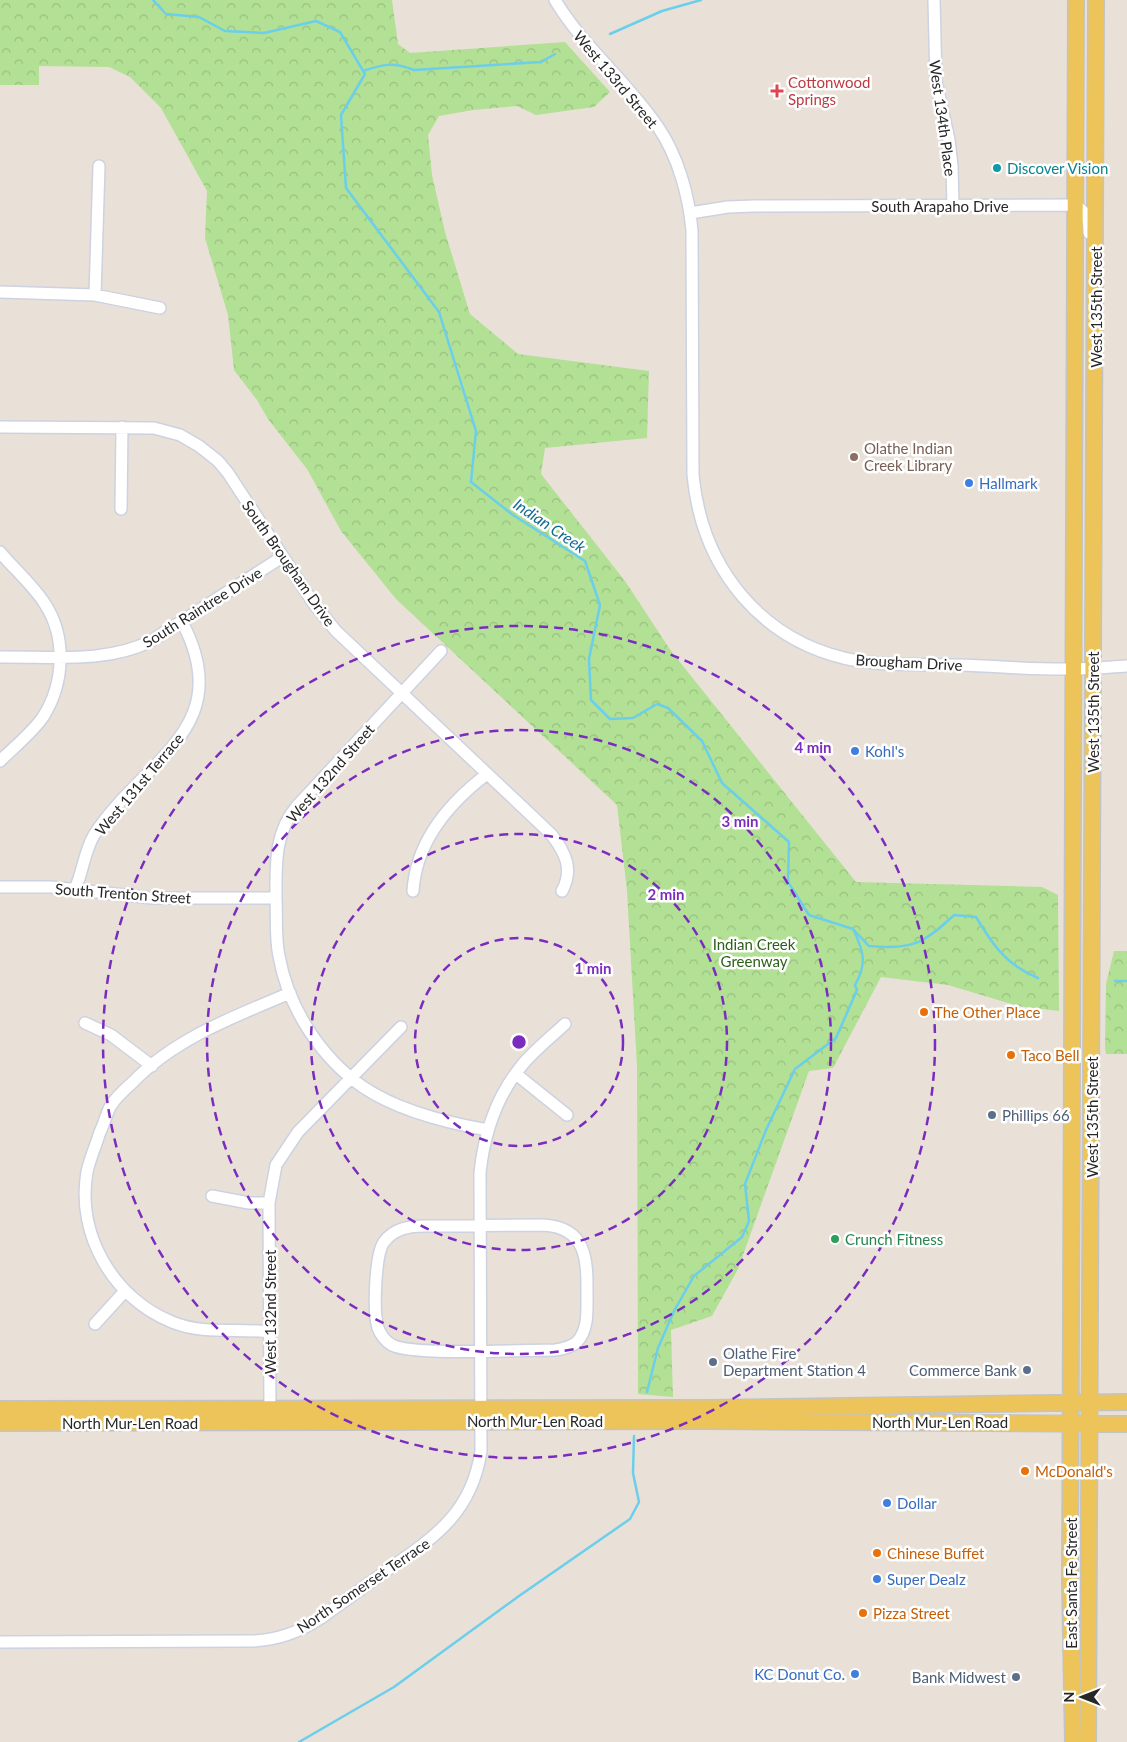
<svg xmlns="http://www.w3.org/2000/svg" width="1127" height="1742" viewBox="0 0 1127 1742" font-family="Lato,sans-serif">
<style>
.park{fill:url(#park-crowns)}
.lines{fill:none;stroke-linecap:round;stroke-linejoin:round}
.stream{stroke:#6bcfeb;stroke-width:2.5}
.minor-casing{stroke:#cdd2e0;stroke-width:14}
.major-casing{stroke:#c3c3c3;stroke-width:18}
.minor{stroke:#fff;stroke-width:11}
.major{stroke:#edc459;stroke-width:15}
.ring{fill:none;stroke:#7b2cbf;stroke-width:2.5;stroke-dasharray:9 6}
.health-dot{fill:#e0444e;stroke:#fff;stroke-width:2}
.culture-dot{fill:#0f9aa8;stroke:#fff;stroke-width:2}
.education-dot{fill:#8d6e63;stroke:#fff;stroke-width:2}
.shop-dot{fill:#3f7fe0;stroke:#fff;stroke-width:2}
.food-dot{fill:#e8710a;stroke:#fff;stroke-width:2}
.service-dot{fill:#5c6f8a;stroke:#fff;stroke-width:2}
.leisure-dot{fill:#2e9e5b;stroke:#fff;stroke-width:2}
.labels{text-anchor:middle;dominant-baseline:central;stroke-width:5;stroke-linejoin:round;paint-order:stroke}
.street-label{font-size:15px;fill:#272727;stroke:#fff}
.health-label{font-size:15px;fill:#be3a42;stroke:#fff;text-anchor:start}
.culture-label{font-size:15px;fill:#0d838f;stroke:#fff;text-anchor:start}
.education-label{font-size:15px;fill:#785e54;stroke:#fff;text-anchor:start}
.shop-label{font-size:15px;fill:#366cbe;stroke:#fff;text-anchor:start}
.park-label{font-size:15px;fill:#2c601a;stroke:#fff}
.food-label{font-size:15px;fill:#c56008;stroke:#fff;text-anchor:start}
.service-label{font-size:15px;fill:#4e5e75;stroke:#fff;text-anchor:start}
.leisure-label{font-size:15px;fill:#27864d;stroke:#fff;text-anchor:start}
.water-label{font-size:16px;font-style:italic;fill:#0f6b92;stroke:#fff}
.centre{fill:#7b2cbf;stroke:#fff;stroke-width:2.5}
.ring-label{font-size:15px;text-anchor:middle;font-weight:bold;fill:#7b2cbf;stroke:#fff;stroke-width:5;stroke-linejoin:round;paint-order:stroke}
</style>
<defs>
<pattern id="park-crowns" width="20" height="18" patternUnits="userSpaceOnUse" patternTransform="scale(1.25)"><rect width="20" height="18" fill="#b2e094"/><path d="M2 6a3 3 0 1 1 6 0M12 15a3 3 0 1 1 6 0" fill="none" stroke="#99c080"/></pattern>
</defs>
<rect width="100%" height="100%" fill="#e9e1d8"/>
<path class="park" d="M0,0H392L398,44L410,53L565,42L610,92L594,107L536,115L517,106L473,110L439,116L428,135L432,175L445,232L470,314L518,354L649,371L647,438L545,448L541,474L625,581L671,651L856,882L1042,887L1058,895L1059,1011L1018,1006L948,985L881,977L833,1068L809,1071L738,1269L712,1316L671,1330L673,1397L638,1394L637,1066L627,891L617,805L396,599L341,531L307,469L268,419L257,400L234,370L228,315L205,238L207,191L161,108L130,77L109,67L39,66V85H0Z
M1114,951H1127V1054H1106L1105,1048L1106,984Z"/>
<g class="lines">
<path class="stream" d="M153,0L166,14L199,17L225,31L264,33L316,21L340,32L365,74L341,115L346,188L439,312L476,431L471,482L513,515L585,561L600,605L589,659L591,700L610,719L633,718L657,704L668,708L702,741L722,783L789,842L788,882L809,915L853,929L869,946C911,950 924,944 954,915L976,917C993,945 1006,965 1038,978
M610,34L662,11L701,0
M363,71C384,64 393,62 414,70L541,62L555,54
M1115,981H1127
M647,1392L658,1348L674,1311L694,1276L742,1237L749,1221L745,1184L766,1130L795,1069L836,1038L857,990L855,985C867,964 864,952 854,931
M299,1742L394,1687L519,1596L630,1519L639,1502L633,1473L634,1436"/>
<g class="minor-casing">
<path id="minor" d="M555,0C583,47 627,81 658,127C678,156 689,196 692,231L693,475C702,569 762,644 858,661C891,666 927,664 960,665C998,666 1036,670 1074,669C1092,669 1109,667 1127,666
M934,0L936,81L949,140L952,166L953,206
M690,213L728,207L754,206L1075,205C1087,212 1089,219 1089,233
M0,292L95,295L160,308
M95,295L99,166
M0,427L154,428L180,435L199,446L218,461L228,473L314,604L336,631L551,834C565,852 574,869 562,891
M121,509L122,427
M0,552C15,570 33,585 45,604C67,638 64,684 43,717C32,733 13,748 0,761
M441,651L297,806C274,833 276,865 276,899C277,918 275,938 279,956C288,1007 320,1057 363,1087C397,1110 448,1123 488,1130
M0,657C50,656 105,664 151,641L282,557
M0,887H51L152,898H276
M75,889C83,872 84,852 94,835C141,761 239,729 182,622
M413,891C416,842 449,803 487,774
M85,1023L111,1035L152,1066
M516,1074L567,1115
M212,1196L249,1203H269
M544,1225C589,1228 587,1263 587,1298C587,1313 588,1330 577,1342C571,1347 563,1349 555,1350C525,1350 412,1356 392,1345C386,1342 380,1334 378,1328C373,1312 375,1254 384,1242C394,1228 410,1226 425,1226Z
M95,1324L125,1291
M270,1332C237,1328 203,1335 172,1322C114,1299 76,1235 87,1172C90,1158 96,1145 100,1132C104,1124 106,1115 110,1107C115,1098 125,1089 133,1082C175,1038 236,1016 290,993
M270,1415L269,1203L276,1165L298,1132L401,1027
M0,1642L249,1641C276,1641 298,1633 321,1618C344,1601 367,1585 390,1568C437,1536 472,1511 481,1451L480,1173C484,1134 497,1095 523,1064C535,1050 551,1037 565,1024"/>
</g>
<g class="major-casing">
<path id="major" d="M0,1409L708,1408L1127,1402
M0,1423L704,1421L1127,1424
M1073,1742L1070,1584L1076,0
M1088,1742L1096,0"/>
</g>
<use href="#minor" class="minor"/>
<use href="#major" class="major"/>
</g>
<g class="ring">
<circle cx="519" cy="1042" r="104"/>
<circle cx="519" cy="1042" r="208"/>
<circle cx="519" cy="1042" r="312"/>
<circle cx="519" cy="1042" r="416"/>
</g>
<path class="health-dot" d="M774.5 83.5h5v5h5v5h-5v5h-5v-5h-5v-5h5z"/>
<circle class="culture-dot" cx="997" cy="168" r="5"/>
<circle class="education-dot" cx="854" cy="457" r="5"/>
<g class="shop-dot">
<circle cx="969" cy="483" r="5"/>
<circle cx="855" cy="751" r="5"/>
<circle cx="887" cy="1503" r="5"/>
<circle cx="877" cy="1579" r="5"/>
<circle cx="855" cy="1674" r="5"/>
</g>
<g class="food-dot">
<circle cx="924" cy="1012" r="5"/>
<circle cx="1011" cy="1055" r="5"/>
<circle cx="1025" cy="1471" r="5"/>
<circle cx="877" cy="1553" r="5"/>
<circle cx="863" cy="1613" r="5"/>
</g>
<g class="service-dot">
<circle cx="992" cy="1115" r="5"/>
<circle cx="713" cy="1362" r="5"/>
<circle cx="1027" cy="1370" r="5"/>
<circle cx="1016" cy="1677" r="5"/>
</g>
<circle class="leisure-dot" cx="835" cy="1239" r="5"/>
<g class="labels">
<g class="street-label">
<text transform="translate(616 79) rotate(50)">West 133rd Street</text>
<text transform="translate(943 118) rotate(82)">West 134th Place</text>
<text x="940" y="206">South Arapaho Drive</text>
<text transform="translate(1096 307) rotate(-90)">West 135th Street</text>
<text transform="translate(289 563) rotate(55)">South Brougham Drive</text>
<text transform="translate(202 607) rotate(-32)">South Raintree Drive</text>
<text transform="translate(909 662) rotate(3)">Brougham Drive</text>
<text transform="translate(1093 712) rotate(-90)">West 135th Street</text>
<text transform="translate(330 773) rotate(-49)">West 132nd Street</text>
<text transform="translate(139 784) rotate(-50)">West 131st Terrace</text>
<text transform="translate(123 893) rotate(4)">South Trenton Street</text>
<text transform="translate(1092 1117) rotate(-90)">West 135th Street</text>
<text transform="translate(270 1312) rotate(-90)">West 132nd Street</text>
<text x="535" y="1421">North Mur-Len Road</text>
<text x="940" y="1422">North Mur-Len Road</text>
<text x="130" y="1423">North Mur-Len Road</text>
<text transform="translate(1071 1583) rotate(-90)">East Santa Fe Street</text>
<text transform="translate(363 1585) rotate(-34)">North Somerset Terrace</text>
</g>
<g class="health-label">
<text x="788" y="82">Cottonwood<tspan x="788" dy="17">Springs</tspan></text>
</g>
<g class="culture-label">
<text x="1007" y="168">Discover Vision</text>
</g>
<g class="education-label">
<text x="864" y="448">Olathe Indian<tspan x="864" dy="17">Creek Library</tspan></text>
</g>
<g class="shop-label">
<text x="979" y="483">Hallmark</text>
<text x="865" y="751">Kohl's</text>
<text x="897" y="1503">Dollar</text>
<text x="887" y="1579">Super Dealz</text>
<text x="845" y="1674" text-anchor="end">KC Donut Co.</text>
</g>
<g class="park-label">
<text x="754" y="944">Indian Creek<tspan x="754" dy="17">Greenway</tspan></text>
</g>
<g class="food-label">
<text x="934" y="1012">The Other Place</text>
<text x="1021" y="1055">Taco Bell</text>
<text x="1035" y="1471">McDonald's</text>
<text x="887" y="1553">Chinese Buffet</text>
<text x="873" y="1613">Pizza Street</text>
</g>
<g class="service-label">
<text x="1002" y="1115">Phillips 66</text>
<text x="723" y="1353">Olathe Fire<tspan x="723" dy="17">Department Station 4</tspan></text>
<text x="1017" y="1370" text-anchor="end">Commerce Bank</text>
<text x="1006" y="1677" text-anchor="end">Bank Midwest</text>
</g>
<g class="leisure-label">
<text x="845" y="1239">Crunch Fitness</text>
</g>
<g class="water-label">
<text transform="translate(550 525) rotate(34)">Indian Creek</text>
</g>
</g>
<circle cx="519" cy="1042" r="8" class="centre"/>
<g class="ring-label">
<text x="813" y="753">4 min</text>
<text x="740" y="827">3 min</text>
<text x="666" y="900">2 min</text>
<text x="593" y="974">1 min</text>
</g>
<g transform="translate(1082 1697) rotate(270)" stroke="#ffffff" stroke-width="4" paint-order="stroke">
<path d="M0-4L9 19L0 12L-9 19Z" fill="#272727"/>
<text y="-8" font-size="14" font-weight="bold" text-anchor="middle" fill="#272727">N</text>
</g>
</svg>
